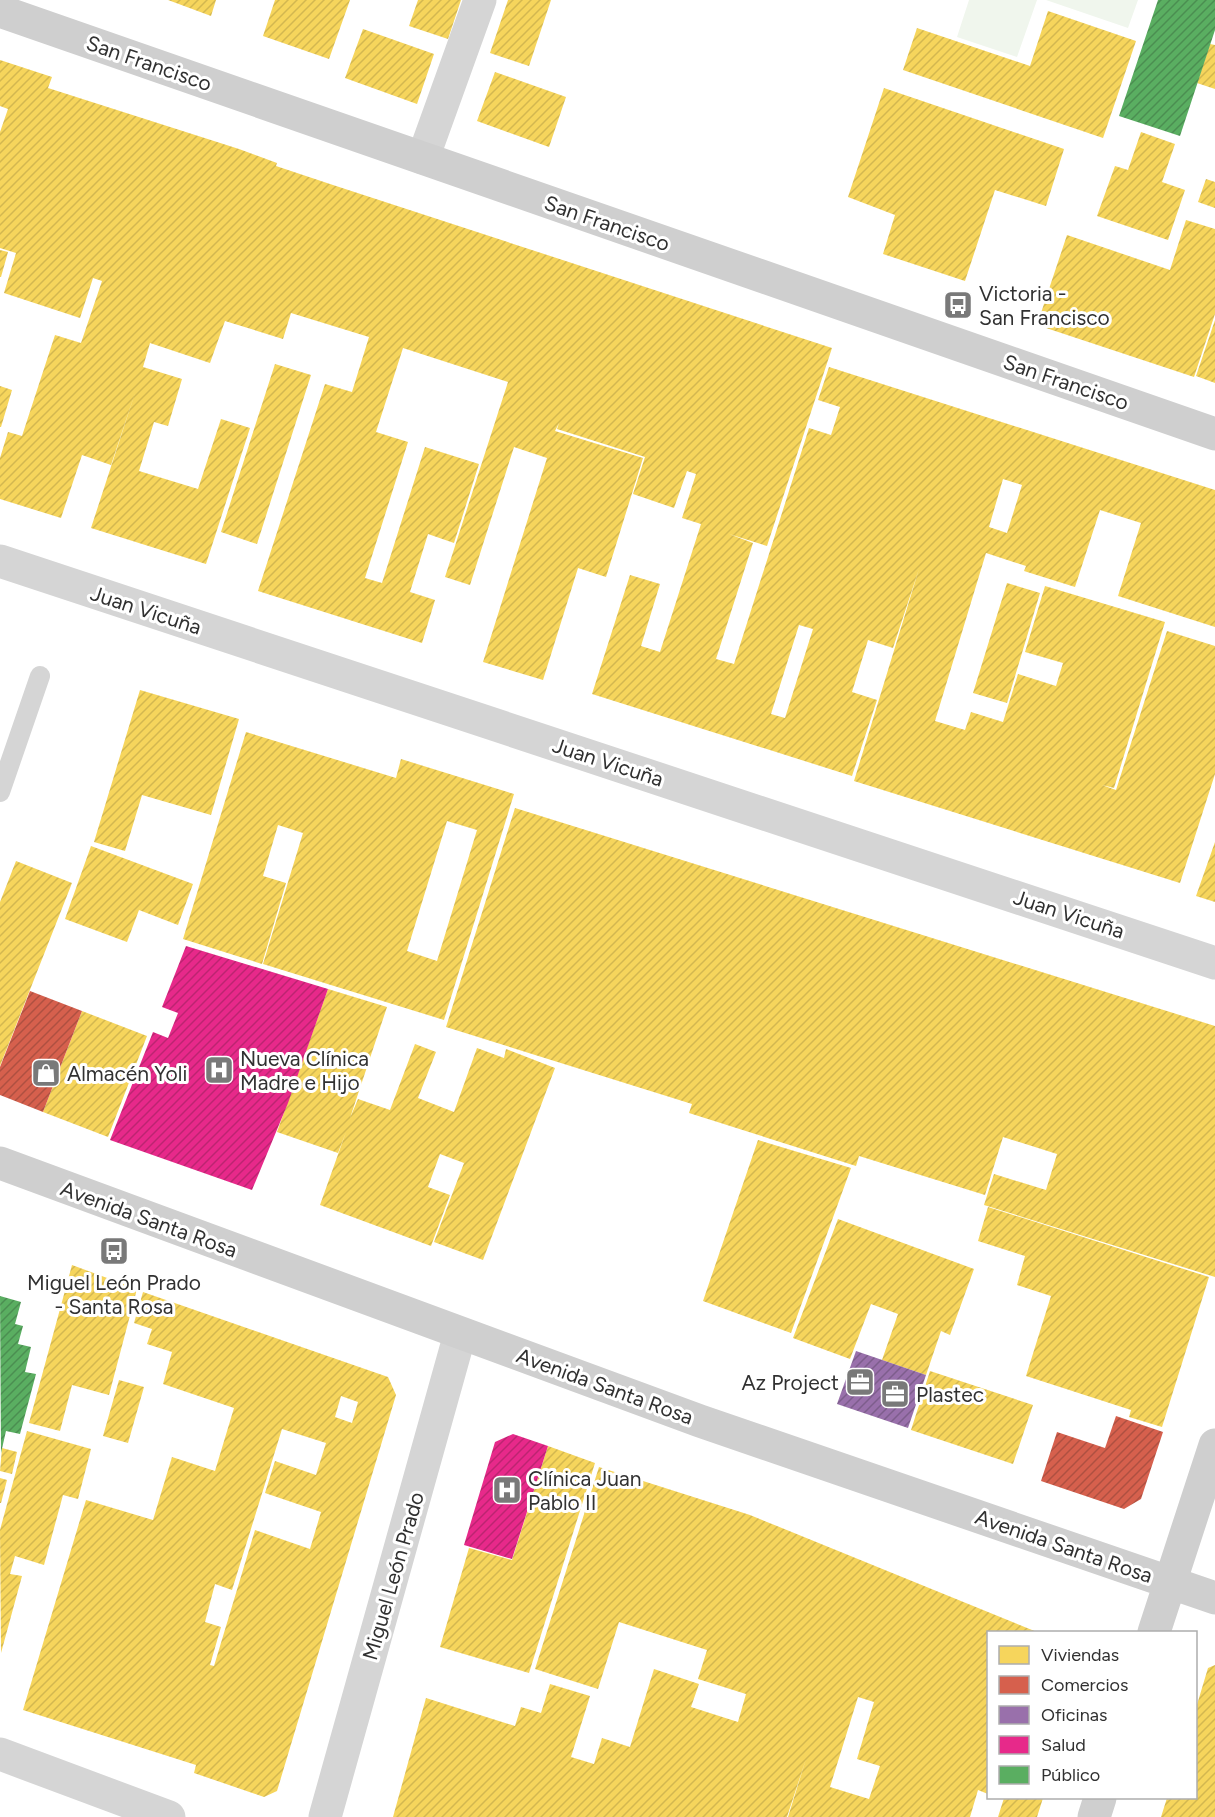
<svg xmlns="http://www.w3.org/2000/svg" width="1215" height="1817" viewBox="0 0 1215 1817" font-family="Figtree,sans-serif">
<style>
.garden{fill:#f0f6ed}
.homes{fill:url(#homes-hatch);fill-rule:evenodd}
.shops{fill:url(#shops-hatch)}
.offices{fill:url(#offices-hatch)}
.health{fill:url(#health-hatch)}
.public{fill:url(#public-hatch)}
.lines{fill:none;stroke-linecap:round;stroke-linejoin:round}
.lane{stroke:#d5d5d5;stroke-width:20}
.street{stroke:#d5d5d5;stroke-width:33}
.secondary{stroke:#cfcfcf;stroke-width:33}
.labels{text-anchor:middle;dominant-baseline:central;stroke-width:6;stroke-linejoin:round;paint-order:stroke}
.street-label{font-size:21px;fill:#313131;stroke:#fff}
.poi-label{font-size:21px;fill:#313131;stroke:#fff;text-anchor:start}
</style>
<defs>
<pattern id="homes-hatch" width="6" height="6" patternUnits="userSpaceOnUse" patternTransform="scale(1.5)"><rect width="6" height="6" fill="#f6d55c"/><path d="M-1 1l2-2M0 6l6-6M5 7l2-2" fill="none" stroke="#d3b750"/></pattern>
<pattern id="shops-hatch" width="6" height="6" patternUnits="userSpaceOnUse" patternTransform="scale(1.5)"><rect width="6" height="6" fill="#d6604d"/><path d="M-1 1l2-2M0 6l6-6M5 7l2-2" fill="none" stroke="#ae5041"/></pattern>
<pattern id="offices-hatch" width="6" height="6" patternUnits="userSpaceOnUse" patternTransform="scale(1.5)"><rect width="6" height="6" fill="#9970ab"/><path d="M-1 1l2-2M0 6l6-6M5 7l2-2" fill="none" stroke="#7d5d8c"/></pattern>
<pattern id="health-hatch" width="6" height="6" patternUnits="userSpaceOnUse" patternTransform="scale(1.5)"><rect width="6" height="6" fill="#e7298a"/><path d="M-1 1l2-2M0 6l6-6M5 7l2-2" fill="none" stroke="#bc2471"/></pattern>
<pattern id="public-hatch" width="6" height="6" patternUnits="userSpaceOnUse" patternTransform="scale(1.5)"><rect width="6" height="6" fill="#5aae61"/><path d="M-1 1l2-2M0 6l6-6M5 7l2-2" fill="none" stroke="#4b8e51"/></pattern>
</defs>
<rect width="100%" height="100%" fill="#fff"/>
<path class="garden" d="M969,0H1037L1017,57L957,37Z
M1046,0H1138L1128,28Z"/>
<path class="homes" d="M168,0H216L211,16Z
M275,0H350L329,59L263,36Z
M418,0H461L448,39L409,26Z
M508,0H551L529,66L490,53Z
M1048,11L1136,41L1103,138L903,70L917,28L1030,66Z
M363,29L434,54L417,104L345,78Z
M1210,44L1215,45V89L1197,83Z
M0,60L52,77L48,88L239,149L277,163L276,166L333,185L832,348L767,546L729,534L753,543L716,659L734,664L809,428L831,435L840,407L818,400L829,367L1215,490V627L1118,596L1141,523L1100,510L1075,587L1024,571L1026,566L986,553L935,721L965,730L971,712L1003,722L1018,674L1056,686L1063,663L1025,652L1045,586L1165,622L1114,788L1102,785L1116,790L1167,631L1215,646V774L1180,883L854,781L919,569L893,648L868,640L852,692L877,700L852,776L592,694L630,575L660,584L641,646L660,652L701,524L682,518L696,474L687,471L674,508L633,494L645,457L557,429L559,423L555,431L643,458L606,577L578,568L543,680L483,662L547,458L514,447L470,585L445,577L508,382L403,348L376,432L408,442L365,578L382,583L425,447L479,464L454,543L428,534L410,592L435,600L422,643L258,591L325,384L352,392L369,337L291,313L283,339L225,321L210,363L150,343L143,367L182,379L168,426L154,422L139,471L198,489L221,419L250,428L206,564L91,528L136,390L111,465L82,455L61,518L0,499V458L8,432L22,436L55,335L81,343L102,281L93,278L80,318L4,293L16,253L0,248V132L8,109L0,106ZM1003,479L1022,485L1007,533L989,527ZM799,625L813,629L785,718L771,714Z
M495,72L566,97L549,147L477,121Z
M884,88L1064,149L1046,206L995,190L965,281L883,254L895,215L848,197Z
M1141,132L1175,144L1162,182L1185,190L1168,240L1097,216L1115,166L1128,170Z
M1206,179L1215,182V208L1198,202Z
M1186,220L1215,229V314L1194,377L1037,325L1067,235L1170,270Z
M0,250L8,252L1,277H0Z
M1215,320V383L1196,376Z
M275,364L311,375L257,544L221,532Z
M0,386L12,390L1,427H0Z
M1007,583L1040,593L1007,703L973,693Z
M140,690L239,719L211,815L142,795L125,851L94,842Z
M246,732L396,778L401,759L514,794L444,1020L263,964L303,833L278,825L263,876L286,883L262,964L183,939ZM447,821L477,830L437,961L407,951Z
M515,808L1215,1026V1277L984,1205L994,1174L1046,1190L1057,1154L1003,1137L985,1195L859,1156L856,1166L689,1113L692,1104L446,1027Z
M1215,842V902L1196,896Z
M91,846L193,884L178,925L139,910L127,942L65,919Z
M16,861L72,883L0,1066V902Z
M328,989L387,1007L350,1118L358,1099L390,1110L415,1044L436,1052L418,1098L454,1112L477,1048L504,1058L506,1049L555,1068L483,1260L434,1242L464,1163L440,1154L428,1187L450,1195L431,1246L320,1205L346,1132L338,1153L277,1132Z
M82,1011L147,1036L108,1137L43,1112Z
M758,1140L851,1168L791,1333L703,1301Z
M988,1207L1209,1277L1162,1427L1129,1417L1131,1410L1026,1376L1051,1296L1017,1285L1025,1256L978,1241Z
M838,1219L974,1269L950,1335L941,1331L926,1375L882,1360L898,1314L871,1304L850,1359L793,1338Z
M72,1265L137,1289L109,1395L72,1385L60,1431L29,1423Z
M143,1292L388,1377L396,1395L277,1791L264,1797L194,1773L196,1765L23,1710L86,1500L153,1520L172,1457L215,1471L234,1408L163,1384L172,1352L147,1344L152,1329L134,1323ZM341,1396L358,1402L352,1423L335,1417ZM282,1429L326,1443L316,1475L275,1461L265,1493L321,1512L310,1549L255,1530L214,1666L210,1665L221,1627L205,1622L215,1584L232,1590Z
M930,1371L1033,1405L1013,1464L911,1430Z
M119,1380L144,1387L128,1443L103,1436Z
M27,1431L91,1449L78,1499L63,1495L44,1565L15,1556L10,1574L22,1576L1,1653L0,1530Z
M548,1446L595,1463L529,1673L440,1647L469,1548L512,1560Z
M2,1448L17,1452L12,1474L0,1471Z
M599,1467L750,1515L1037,1632H988V1794L978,1790L970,1817H788L806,1759L787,1817H393L426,1698L515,1726L521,1707L541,1713L550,1684L590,1696L571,1757L594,1764L602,1738L630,1747L654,1669L699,1684L691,1707L738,1722L746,1694L698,1679L707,1650L619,1622L598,1689L535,1669ZM858,1697L874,1702L857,1759L880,1766L869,1799L830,1787Z
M0,1478L7,1480L1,1503H0Z
M1215,1665V1817H1161L1167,1798H1196V1708L1208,1668Z
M1004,1798H1043L1037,1817H998Z"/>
<path class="shops" d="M30,991L82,1011L43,1112L0,1095V1067Z
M1116,1416L1163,1432L1141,1499L1124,1509L1041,1481L1057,1432L1105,1448Z"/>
<path class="offices" d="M856,1351L926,1375L908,1428L837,1404Z"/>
<path class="health" d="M186,946L328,989L288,1103L252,1190L110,1140L153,1032L168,1038L178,1013L162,1007Z
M513,1434L548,1446L512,1559L464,1545L495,1442Z"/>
<path class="public" d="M1158,0H1215V30L1180,136L1119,116Z
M0,1296L21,1302L15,1324L23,1326L18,1344L31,1347L25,1372L36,1374L20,1434L6,1431L1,1453Z"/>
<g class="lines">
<path class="lane" d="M0,792L40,676"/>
<path class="street" d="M423,158L480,0
M0,561L1215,963
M0,1754L169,1817
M325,1817L460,1334"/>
<path class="secondary" d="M0,11L1215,434
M0,1163L700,1421L1215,1598
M1154,1632L1215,1445
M1094,1817L1100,1798"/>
</g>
<defs>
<g id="bus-square" transform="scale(1.5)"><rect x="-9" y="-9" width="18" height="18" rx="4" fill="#797979" stroke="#fff"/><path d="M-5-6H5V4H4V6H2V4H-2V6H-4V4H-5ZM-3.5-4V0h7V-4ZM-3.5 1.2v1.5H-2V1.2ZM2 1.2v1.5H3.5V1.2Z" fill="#fff"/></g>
<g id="hospital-square" transform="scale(1.5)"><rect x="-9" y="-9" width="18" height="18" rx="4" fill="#797979" stroke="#fff"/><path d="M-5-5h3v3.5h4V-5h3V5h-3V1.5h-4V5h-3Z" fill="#fff"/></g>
<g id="shop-square" transform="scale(1.5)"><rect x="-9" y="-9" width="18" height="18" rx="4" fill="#797979" stroke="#fff"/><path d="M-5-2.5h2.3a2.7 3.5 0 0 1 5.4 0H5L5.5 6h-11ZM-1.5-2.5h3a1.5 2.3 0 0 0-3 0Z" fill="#fff"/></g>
<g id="office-square" transform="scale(1.5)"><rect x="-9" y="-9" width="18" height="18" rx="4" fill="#797979" stroke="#fff"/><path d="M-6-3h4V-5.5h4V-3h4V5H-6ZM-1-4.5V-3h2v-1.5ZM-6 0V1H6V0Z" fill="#fff"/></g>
</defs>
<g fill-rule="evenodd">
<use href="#bus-square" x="958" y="305"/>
<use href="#hospital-square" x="219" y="1070"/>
<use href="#shop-square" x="46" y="1073"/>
<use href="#bus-square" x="114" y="1251"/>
<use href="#office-square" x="860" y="1382"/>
<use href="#office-square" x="895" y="1394"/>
<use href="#hospital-square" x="507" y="1490"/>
</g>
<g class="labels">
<g class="street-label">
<text transform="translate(149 63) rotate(19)">San Francisco</text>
<text transform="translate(607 223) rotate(19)">San Francisco</text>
<text transform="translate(1066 382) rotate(19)">San Francisco</text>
<text transform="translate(146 610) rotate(18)">Juan Vicuña</text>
<text transform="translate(608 762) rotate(18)">Juan Vicuña</text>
<text transform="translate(1069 914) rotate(18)">Juan Vicuña</text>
<text transform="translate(149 1219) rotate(20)">Avenida Santa Rosa</text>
<text transform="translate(605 1386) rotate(20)">Avenida Santa Rosa</text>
<text transform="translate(1064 1546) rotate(19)">Avenida Santa Rosa</text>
<text transform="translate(393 1576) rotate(-74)">Miguel León Prado</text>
</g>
<g class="poi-label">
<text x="979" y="293">Victoria -<tspan x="979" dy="24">San Francisco</tspan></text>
<text x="240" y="1058">Nueva Clínica<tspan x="240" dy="24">Madre e Hijo</tspan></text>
<text x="67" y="1073">Almacén Yoli</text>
<text x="114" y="1282" text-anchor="middle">Miguel León Prado<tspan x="114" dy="24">- Santa Rosa</tspan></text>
<text x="839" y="1382" text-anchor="end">Az Project</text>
<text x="916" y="1394">Plastec</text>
<text x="528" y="1478">Clínica Juan<tspan x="528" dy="24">Pablo II</tspan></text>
</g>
</g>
<rect x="987" y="1631" width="210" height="168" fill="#ffffff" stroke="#adadad" stroke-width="1.5"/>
<rect x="999" y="1646" width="30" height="18" fill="#f6d55c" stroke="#adadad" stroke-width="1.5"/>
<text x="1041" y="1661" font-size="18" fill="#313131">Viviendas</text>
<rect x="999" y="1676" width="30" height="18" fill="#d6604d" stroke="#adadad" stroke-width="1.5"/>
<text x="1041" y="1691" font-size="18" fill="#313131">Comercios</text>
<rect x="999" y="1706" width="30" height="18" fill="#9970ab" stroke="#adadad" stroke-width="1.5"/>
<text x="1041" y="1721" font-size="18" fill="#313131">Oficinas</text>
<rect x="999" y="1736" width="30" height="18" fill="#e7298a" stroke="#adadad" stroke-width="1.5"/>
<text x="1041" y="1751" font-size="18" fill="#313131">Salud</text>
<rect x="999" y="1766" width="30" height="18" fill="#5aae61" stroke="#adadad" stroke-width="1.5"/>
<text x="1041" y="1781" font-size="18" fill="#313131">Público</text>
</svg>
